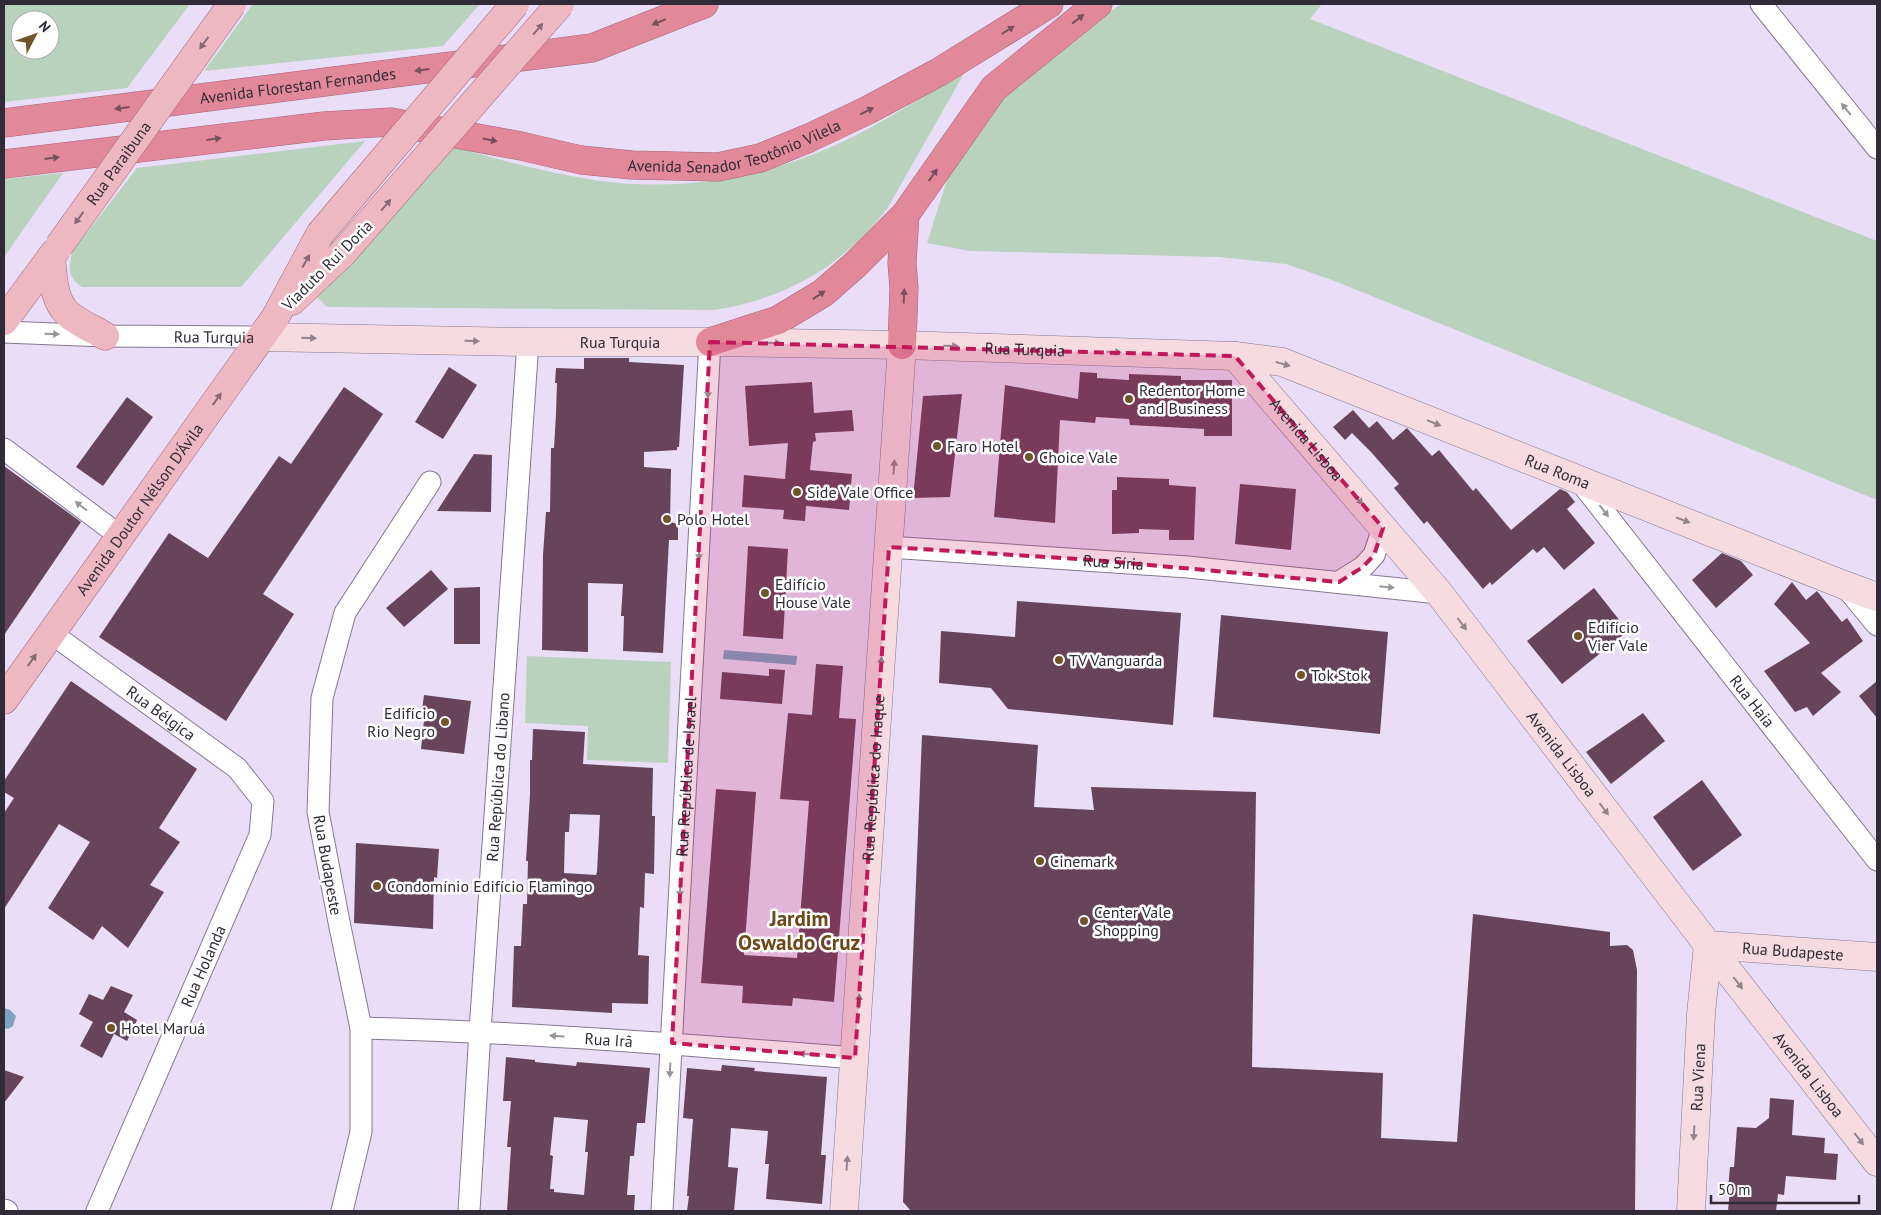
<svg xmlns="http://www.w3.org/2000/svg" width="1881" height="1215" viewBox="0 0 1881 1215" font-family="'PT Sans',sans-serif">
<style>
.green{fill:#b9d2bd;fill-rule:evenodd}
.water{fill:#7ea3c1}
.building{fill:#68445b;fill-rule:evenodd}
.lines{fill:none;stroke-linecap:round;stroke-linejoin:round}
.street-casing{stroke:#847991;stroke-width:23}
.secondary-casing{stroke:#847991;stroke-width:29}
.primary-casing{stroke:#a46778;stroke-width:29}
.highway-casing{stroke:#a46778;stroke-width:29}
.street{stroke:#fff;stroke-width:21}
.secondary{stroke:#f6dbe1;stroke-width:28}
.primary{stroke:#eeb8c3;stroke-width:28}
.highway{stroke:#e2889b;stroke-width:28}
.primary-bridge-casing{stroke:#a46778;stroke-width:29;stroke-linecap:butt}
.primary-bridge{stroke:#eeb8c3;stroke-width:28}
.oneway{fill:#77505e}
.oneway2{fill:#866a75}
.oneway3{fill:#98959a}
.oneway4{fill:#93838c}
.marked{fill:#c2185b;fill-opacity:0.2;stroke:#c2185b;stroke-width:4;stroke-dasharray:10 6;stroke-linejoin:round}
.poi-dot{fill:#735429;stroke:#fff;stroke-width:2}
.labels{text-anchor:middle;dominant-baseline:central;stroke-width:5;stroke-linejoin:round;paint-order:stroke}
.street-label{font-size:16px;fill:#302b36;stroke:#fff}
.poi-label{font-size:16px;fill:#302b36;stroke:#fff;text-anchor:start}
.district-label{font-size:21px;font-weight:bold;fill:#6b4916;stroke:#fff}
</style>
<rect width="100%" height="100%" fill="#e9ddf8"/>
<path class="green" d="M4,4H190L127,88L4,102ZM20,20H50V50H20Z
M253,4H480L443,46L204,71Z
M1122,4H1322L1310,19L1877,241V500L1332,280L1286,264L1219,257L970,251L927,243L954,158L1003,96L1109,12Z
M966,70L887,209C841,267 788,298 714,310L327,307L317,297L454,147C500,160 547,173 594,180C677,193 766,178 842,142C885,122 925,95 966,70Z
M365,141L241,287H82C67,276 69,269 72,252L137,168Z
M63,173L4,257V179Z
M527,656L671,662L668,763L587,760L588,726L525,723Z"/>
<path class="water" d="M724,650L797,656L796,665L723,659Z
M4,1008L10,1010L16,1016L13,1026L8,1029L4,1028Z"/>
<path class="building" d="M584,358H629V362L684,365L679,447H677V450L644,452V467L671,469L670,522L678,524V540H669L663,653L623,651L624,616H621L623,584L588,583V652L542,650L543,555L546,512H550L551,448H554L556,414L557,383H555L556,368L584,369Z
M449,367L477,385L443,439L415,422Z
M1080,372L1097,373V378L1129,380V374L1181,376V380H1232V436H1204V429L1130,425L1129,419L1096,417L1095,423L1060,420L1055,523L994,517L1005,385L1078,399Z
M812,382L814,413L852,410L854,431L815,433L816,441L813,442L810,470L852,474L849,510L806,506L805,521L783,519L784,510L742,507L744,475L785,479L788,443L749,446L745,386Z
M344,387L383,414L263,594L294,614L226,721L99,637L169,533L208,558L279,456L291,464Z
M962,394L950,497L913,498L923,396Z
M127,397L153,417L103,486L76,467Z
M1353,410L1369,428L1377,421L1393,440L1407,428L1432,456L1439,450L1473,491L1476,488L1511,530L1560,489L1567,492L1575,502L1567,509L1595,543L1564,570L1544,547L1537,553L1533,549L1492,585L1490,582L1483,589L1427,521L1424,524L1394,488L1399,484L1371,452L1352,433L1345,440L1333,427Z
M474,454L492,455L491,512L437,511Z
M4,466L81,522L4,635Z
M1117,477L1169,479V485L1196,487L1194,540H1169V530L1139,529V533L1112,534V490H1117Z
M1240,484L1296,489L1291,550L1235,544Z
M748,546L788,549L783,639L743,636Z
M1722,553L1741,561L1753,575L1716,608L1692,580Z
M431,570L448,589L404,627L386,608Z
M1792,582L1806,600L1817,591L1842,622L1847,618L1863,641L1821,673L1841,692L1813,716L1807,707L1795,712L1764,671L1810,643L1774,604Z
M480,587V644H454V588Z
M1594,588L1628,631L1562,684L1527,641Z
M1017,601L1181,613L1173,725L1008,709L991,688L939,683L941,631L1015,637Z
M1221,615L1388,632L1380,734L1213,717Z
M816,664L843,666L839,718L856,719L834,1002L793,998L792,1006L742,1003L743,986L701,983L716,789L756,792L744,955L797,958L809,801L780,799L788,713L812,715Z
M769,669L785,670L782,704L720,699L722,672L769,676Z
M71,681L197,769L159,828L180,842L150,885L164,892L128,948L102,926L93,940L48,908L90,842L59,824L4,909V813L14,798L4,792V781Z
M1877,681V718L1859,696Z
M424,695L471,701L464,754L421,749L425,711L422,710Z
M1643,713L1665,741L1611,784L1586,752Z
M533,729L585,732L583,764L653,768L652,816H655L654,874L645,873L644,908L640,907L638,955L649,956L648,1004L612,1003V1013L512,1007L514,946H521L523,904H527L528,861H526L530,794V760H532ZM570,814L600,815L597,872L596,875L564,873L565,832H569Z
M922,735L1038,745L1034,807L1094,810L1091,787L1256,792L1252,1067L1383,1073L1381,1138L1457,1142L1473,914L1610,932V946L1627,945L1633,950L1637,970L1635,1211H911L903,1202Z
M1702,780L1742,835L1693,871L1653,817Z
M356,843L439,849L437,878L434,877L433,929L354,923Z
M111,986L133,995L124,1012L137,1020L127,1041L114,1034L102,1058L80,1046L93,1022L79,1014L89,994L103,1000Z
M506,1057L535,1060V1062L576,1066L577,1062L650,1068L645,1123H637L634,1156H630L627,1195H635L634,1211H507L511,1147H507L511,1101H503ZM554,1117L588,1120L585,1152H588L584,1195L554,1192V1189H550L553,1156L550,1155Z
M722,1065L755,1068L754,1071L827,1077L821,1155H826L822,1204L766,1199L769,1164H765L768,1131L731,1128L728,1167L738,1168L734,1211H687L689,1196H687L693,1119L683,1118L687,1068L721,1071Z
M4,1070L24,1077L4,1103Z
M1770,1098L1794,1100L1792,1135L1825,1138L1824,1153L1838,1154L1836,1180L1786,1176L1784,1195L1778,1194L1776,1211H1728L1730,1189H1728L1730,1167H1734L1737,1127L1756,1128L1769,1118Z"/>
<g class="lines">
<g class="street-casing">
<g id="street">
<path d="M1761,4L1877,148"/>
<path id="s1" d="M4,332L105,336L261,337"/>
<path d="M4,449L120,536"/>
<path id="s2" d="M1579,480L1877,860"/>
<path id="s3" d="M889,547L1188,567L1439,593"/>
<path d="M1339,582L1363,567L1374,555L1383,528"/>
<path d="M1844,585L1877,625"/>
<path id="s4" d="M51,633L237,768L263,801L260,835L97,1211"/>
<path id="s5" d="M361,1028C526,1032 690,1045 855,1058"/>
<path d="M4,1210L7,1211"/>
<path d="M342,1211L361,1132V1028L340,927L318,812L322,698L345,613L430,482"/>
<path id="s6" d="M469,1211L480,1031L528,342"/>
<path id="s7" d="M662,1211L710,342"/>
</g>
</g>
<g class="secondary-casing">
<g id="secondary">
<path id="s8" d="M261,337L528,342H710L902,345L1235,356L1282,362L1844,585L1877,597"/>
<path id="s9" d="M1235,356L1439,593L1708,945L1877,1162"/>
<path id="s10" d="M1708,945L1877,957"/>
<path id="s11" d="M844,1211L902,345"/>
<path id="s12" d="M1691,1211L1701,1014L1708,945"/>
</g>
</g>
<g class="primary-casing">
<g id="primary">
<path d="M51,257C53,276 53,299 67,313C77,322 93,329 105,336"/>
<path d="M292,301L342,254"/>
<path d="M4,321L55,252"/>
<path id="s13" d="M4,700L275,318L320,234"/>
</g>
</g>
<g class="highway-casing">
<g id="highway">
<path id="s14" d="M4,123L592,48L704,4"/>
<path id="s15" d="M4,164L324,126L391,122L521,146L581,160L632,165L718,167L760,158L809,138L868,110L939,72L1049,4"/>
<path d="M710,342L778,320L823,293L856,264L905,215L994,88L1098,4"/>
<path d="M902,345L904,288L902,263L905,215"/>
</g>
</g>
<use href="#street" class="street"/>
<use href="#secondary" class="secondary"/>
<use href="#primary" class="primary"/>
<use href="#highway" class="highway"/>
<g class="primary-bridge-casing">
<g id="primary-bridge">
<path d="M320,234L515,4"/>
<path id="s16" d="M59,246L232,4"/>
<path d="M342,254L560,4"/>
</g>
</g>
<use href="#primary-bridge" class="primary-bridge"/>
</g>
<defs><path id="oneway-solid" d="M-6-.8H1V-3.2L6.5 0L1 3.2V.8H-6Z" transform="scale(1.25)"/></defs>
<g class="oneway">
<use href="#oneway-solid" transform="translate(1078 19) rotate(-38)"/>
<use href="#oneway-solid" transform="translate(659 22) rotate(158)"/>
<use href="#oneway-solid" transform="translate(1008 30) rotate(-32)"/>
<use href="#oneway-solid" transform="translate(422 70) rotate(173)"/>
<use href="#oneway-solid" transform="translate(122 108) rotate(173)"/>
<use href="#oneway-solid" transform="translate(867 111) rotate(-27)"/>
<use href="#oneway-solid" transform="translate(214 139) rotate(-7)"/>
<use href="#oneway-solid" transform="translate(490 140) rotate(11)"/>
<use href="#oneway-solid" transform="translate(52 158) rotate(-7)"/>
<use href="#oneway-solid" transform="translate(933 175) rotate(-55)"/>
<use href="#oneway-solid" transform="translate(819 295) rotate(-34)"/>
<use href="#oneway-solid" transform="translate(904 296) rotate(-88)"/>
</g>
<g class="oneway2">
<use href="#oneway-solid" transform="translate(538 29) rotate(-49)"/>
<use href="#oneway-solid" transform="translate(204 43) rotate(126)"/>
<use href="#oneway-solid" transform="translate(386 205) rotate(-49)"/>
<use href="#oneway-solid" transform="translate(79 218) rotate(126)"/>
<use href="#oneway-solid" transform="translate(306 261) rotate(-61)"/>
<use href="#oneway-solid" transform="translate(217 399) rotate(-55)"/>
<use href="#oneway-solid" transform="translate(32 660) rotate(-55)"/>
</g>
<g class="oneway3">
<use href="#oneway-solid" transform="translate(1846 109) rotate(-129)"/>
<use href="#oneway-solid" transform="translate(52 334) rotate(2)"/>
<use href="#oneway-solid" transform="translate(708 391) rotate(93)"/>
<use href="#oneway-solid" transform="translate(81 506) rotate(-143)"/>
<use href="#oneway-solid" transform="translate(1604 511) rotate(52)"/>
<use href="#oneway-solid" transform="translate(699 553) rotate(93)"/>
<use href="#oneway-solid" transform="translate(1387 587) rotate(6)"/>
<use href="#oneway-solid" transform="translate(680 890) rotate(93)"/>
<use href="#oneway-solid" transform="translate(557 1036) rotate(-176)"/>
<use href="#oneway-solid" transform="translate(806 1054) rotate(-175)"/>
<use href="#oneway-solid" transform="translate(670 1070) rotate(93)"/>
</g>
<g class="oneway4">
<use href="#oneway-solid" transform="translate(309 338) rotate(1)"/>
<use href="#oneway-solid" transform="translate(472 341) rotate(1)"/>
<use href="#oneway-solid" transform="translate(774 343) rotate(1)"/>
<use href="#oneway-solid" transform="translate(951 346) rotate(2)"/>
<use href="#oneway-solid" transform="translate(1114 352) rotate(2)"/>
<use href="#oneway-solid" transform="translate(1283 364) rotate(16)"/>
<use href="#oneway-solid" transform="translate(1434 423) rotate(22)"/>
<use href="#oneway-solid" transform="translate(894 467) rotate(-86)"/>
<use href="#oneway-solid" transform="translate(1358 499) rotate(49)"/>
<use href="#oneway-solid" transform="translate(1683 520) rotate(21)"/>
<use href="#oneway-solid" transform="translate(1462 624) rotate(53)"/>
<use href="#oneway-solid" transform="translate(881 664) rotate(-86)"/>
<use href="#oneway-solid" transform="translate(1604 809) rotate(53)"/>
<use href="#oneway-solid" transform="translate(1738 983) rotate(52)"/>
<use href="#oneway-solid" transform="translate(859 1001) rotate(-86)"/>
<use href="#oneway-solid" transform="translate(1694 1133) rotate(93)"/>
<use href="#oneway-solid" transform="translate(1859 1139) rotate(52)"/>
<use href="#oneway-solid" transform="translate(847 1163) rotate(-86)"/>
</g>
<path class="marked" d="M710,342L1235,356L1383,528L1374,555L1363,567L1339,582L1093,560L889,547L855,1058L672,1043Z"/>
<g class="poi-dot">
<circle cx="1129" cy="399" r="5"/>
<circle cx="937" cy="446" r="5"/>
<circle cx="1029" cy="457" r="5"/>
<circle cx="797" cy="492" r="5"/>
<circle cx="667" cy="519" r="5"/>
<circle cx="765" cy="593" r="5"/>
<circle cx="1578" cy="636" r="5"/>
<circle cx="1059" cy="660" r="5"/>
<circle cx="1301" cy="675" r="5"/>
<circle cx="445" cy="722" r="5"/>
<circle cx="1040" cy="861" r="5"/>
<circle cx="377" cy="886" r="5"/>
<circle cx="1084" cy="921" r="5"/>
<circle cx="111" cy="1028" r="5"/>
</g>
<g class="labels">
<g class="street-label">
<text stroke="none"><textPath href="#s14" startOffset="296">Avenida Florestan Fernandes</textPath></text>
<text stroke="none"><textPath href="#s15" startOffset="740">Avenida Senador Teotônio Vilela</textPath></text>
<text stroke="none"><textPath href="#s16" startOffset="102">Rua Paraibuna</textPath></text>
<text transform="translate(327 265) rotate(-45)">Viaduto Rui Doria</text>
<text stroke="none"><textPath href="#s1" startOffset="210">Rua Turquia</textPath></text>
<text stroke="none"><textPath href="#s8" startOffset="359">Rua Turquia</textPath></text>
<text stroke="none"><textPath href="#s8" startOffset="764">Rua Turquia</textPath></text>
<text stroke="none"><textPath href="#s9" startOffset="110">Avenida Lisboa</textPath></text>
<text stroke="none"><textPath href="#s8" startOffset="1318">Rua Roma</textPath></text>
<text stroke="none"><textPath href="#s13" startOffset="234">Avenida Doutor Nélson D'Ávila</textPath></text>
<text stroke="none"><textPath href="#s3" startOffset="225">Rua Síria</textPath></text>
<text stroke="none"><textPath href="#s2" startOffset="281">Rua Haia</textPath></text>
<text stroke="none"><textPath href="#s4" startOffset="136">Rua Bélgica</textPath></text>
<text stroke="none"><textPath href="#s9" startOffset="515">Avenida Lisboa</textPath></text>
<text stroke="none"><textPath href="#s6" startOffset="435">Rua República do Libano</textPath></text>
<text stroke="none"><textPath href="#s7" startOffset="435">Rua República de Israel</textPath></text>
<text stroke="none"><textPath href="#s11" startOffset="434">Rua República do Iraque</textPath></text>
<text transform="translate(328 865) rotate(80)">Rua Budapeste</text>
<text stroke="none"><textPath href="#s10" startOffset="85">Rua Budapeste</textPath></text>
<text transform="translate(203 966) rotate(-66)">Rua Holanda</text>
<text stroke="none"><textPath href="#s5" startOffset="248">Rua Irã</textPath></text>
<text stroke="none"><textPath href="#s9" startOffset="920">Avenida Lisboa</textPath></text>
<text stroke="none"><textPath href="#s12" startOffset="134">Rua Viena</textPath></text>
</g>
<g class="poi-label">
<text x="1139" y="390">Redentor Home<tspan x="1139" dy="18">and Business</tspan></text>
<text x="947" y="446">Faro Hotel</text>
<text x="1039" y="457">Choice Vale</text>
<text x="807" y="492">Side Vale Office</text>
<text x="677" y="519">Polo Hotel</text>
<text x="775" y="584">Edifício<tspan x="775" dy="18">House Vale</tspan></text>
<text x="1588" y="627">Edifício<tspan x="1588" dy="18">Vier Vale</tspan></text>
<text x="1069" y="660">TV Vanguarda</text>
<text x="1311" y="675">Tok Stok</text>
<text x="435" y="713" text-anchor="end">Edifício<tspan x="435" dy="18">Rio Negro</tspan></text>
<text x="1050" y="861">Cinemark</text>
<text x="387" y="886">Condomínio Edifício Flamingo</text>
<text x="1094" y="912">Center Vale<tspan x="1094" dy="18">Shopping</tspan></text>
<text x="121" y="1028">Hotel Maruá</text>
</g>
<g class="district-label">
<text x="799" y="918">Jardim<tspan x="799" dy="24">Oswaldo Cruz</tspan></text>
</g>
</g>
<rect width="1881" height="1215" fill="none" stroke="#302b36" stroke-width="10"/>
<g transform="translate(35 35) rotate(49)"><circle r="24" fill="#ffffff" stroke="#acaaaf"/>
<path d="M0-4L9 19L0 12L-9 19Z" fill="#735429"/>
<text y="-8" font-size="14" font-weight="bold" text-anchor="middle" fill="#302b36">N</text>
</g>
<path d="M1711 1195v8h148v-8" fill="none" stroke="#302b36" stroke-width="2.5"/>
<text x="1718" y="1195" font-size="15" fill="#302b36" stroke="#ffffff" stroke-width="4" paint-order="stroke">50 m</text>
</svg>
